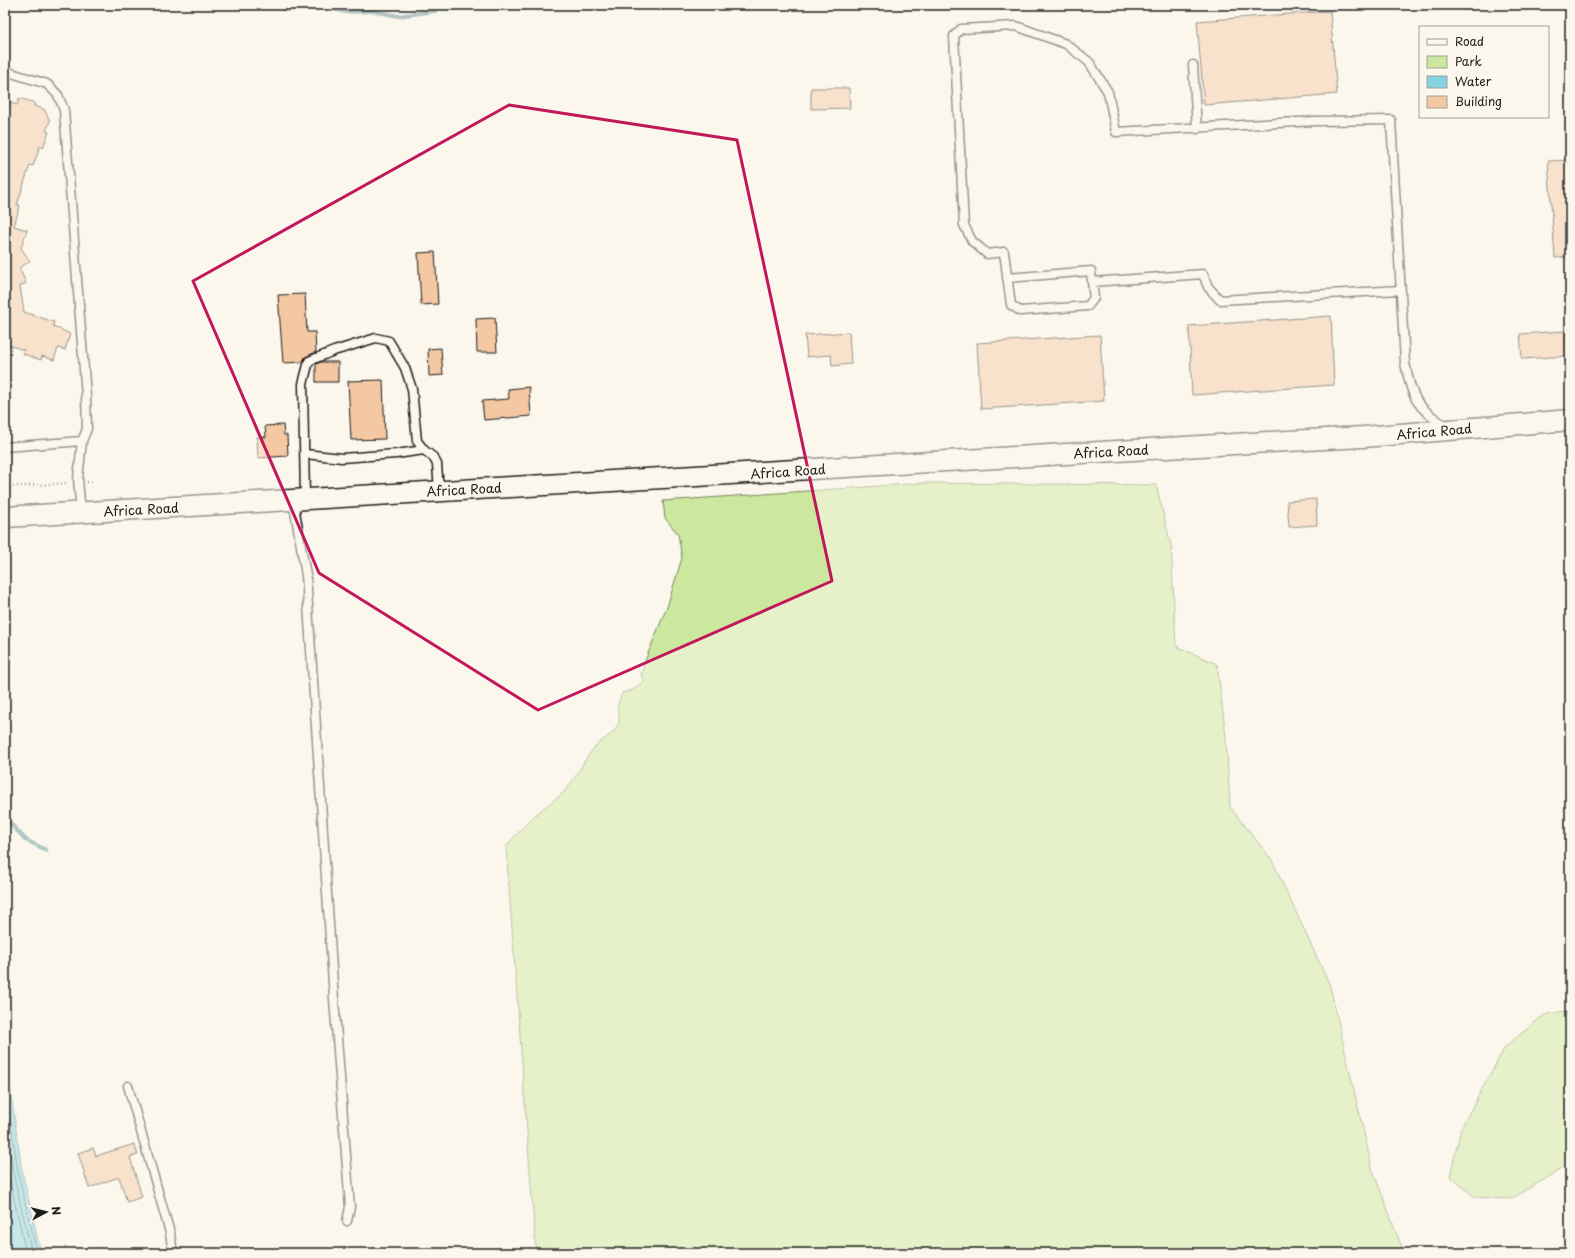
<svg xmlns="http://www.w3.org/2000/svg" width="1575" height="1258" viewBox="0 0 1575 1258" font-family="'Playpen Sans',sans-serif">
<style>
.green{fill:#cce89e;stroke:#74825d}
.water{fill:#85d3e2;stroke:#5b8a93}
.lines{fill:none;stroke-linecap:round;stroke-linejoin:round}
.shore{stroke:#46656b;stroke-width:1}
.stream{stroke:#5b8a93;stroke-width:4}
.building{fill:#f4c8a3;stroke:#1c1c1c}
.service-casing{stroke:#1c1c1c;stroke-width:11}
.tertiary-casing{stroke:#1c1c1c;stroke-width:23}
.path{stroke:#1c1c1c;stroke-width:2.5;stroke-dasharray:1 3;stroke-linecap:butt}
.service{stroke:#fbf7ec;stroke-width:8}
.tertiary{stroke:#fbf7ec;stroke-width:20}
.marked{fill:none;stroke:#c2185b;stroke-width:3;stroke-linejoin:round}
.labels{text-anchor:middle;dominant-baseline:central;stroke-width:4;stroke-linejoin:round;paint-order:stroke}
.street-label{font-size:13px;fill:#1c1c1c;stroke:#fbf7ec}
</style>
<rect width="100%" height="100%" fill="#fbf7ec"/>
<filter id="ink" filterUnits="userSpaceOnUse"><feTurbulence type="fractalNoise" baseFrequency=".025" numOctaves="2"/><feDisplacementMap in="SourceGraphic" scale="8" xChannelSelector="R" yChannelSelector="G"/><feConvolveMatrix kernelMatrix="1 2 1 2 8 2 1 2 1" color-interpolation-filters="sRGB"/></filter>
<g filter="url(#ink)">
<path class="green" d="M923,483L1156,485L1171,545L1176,646L1217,664L1226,737L1230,807L1272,860L1330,986L1372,1168L1404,1253H536L506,847C516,834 528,821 541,810C548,804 557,799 563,793C576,779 583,761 594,748C607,734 626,731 617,707L622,693L633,690L644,681L641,675L645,661L667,607L682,558L678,534L665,518L663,501Z
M1570,1010V1160L1554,1174L1510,1199L1475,1197L1450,1176L1461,1128L1505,1047L1544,1015Z"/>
<path class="water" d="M5,1072L8,1074L22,1171L41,1253H5Z"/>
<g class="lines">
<path class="shore" d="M5,1081L18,1172L37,1253
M5,1116L13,1173L32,1253
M5,1158L26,1253"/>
<path class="stream" d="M245,5H261
M265,5L290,10L303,5
M314,5L346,12L374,11L398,16L435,11
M5,818L26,840L46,850"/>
</g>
<path class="building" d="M1330,11L1337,94L1204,105L1197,21Z
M811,88H849L850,108L811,109Z
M19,98L35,103L34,106L44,109L50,121L46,131L49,132L43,148L40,146L33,166L30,165L17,205H20L14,226L27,230L21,248L30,261L19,268L26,283L20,286L24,312L54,322L53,326L70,334L65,350L58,348L54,360L42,356L41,360L23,354L24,350L5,344V101L17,105Z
M1570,160V257L1555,258L1548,161Z
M435,252L438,304L421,305L418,253Z
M305,294L307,332H315L316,352L305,357L303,362L283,363L278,295Z
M1331,316L1334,385L1192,395L1189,326Z
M495,318L497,352H477L476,319Z
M1565,331L1567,356L1522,359L1520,334Z
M849,332L851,364L832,366L831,355L807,357L805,335Z
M1100,335L1104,401L981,409L977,343Z
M441,348L443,375L429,376L428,349Z
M321,362H338V382H316V364Z
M383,380L385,439L351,440L348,381Z
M529,387L531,416L484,420L482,401L509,399L508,389Z
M283,425L284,435H287L288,456L258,458L257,437H266L265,426Z
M1316,499L1317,525L1289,527L1287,501Z
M134,1144L138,1155L130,1157L142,1197L127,1202L119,1177L89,1188L78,1153L93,1148L96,1156Z"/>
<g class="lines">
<g class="service-casing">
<path id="service" d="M1193,65L1197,129
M5,71L47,84L58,95L64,110L86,396L87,429L82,441
M1007,278L1091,271L1092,282
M1400,290L1220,300L1208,287L1203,274L1092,282L1094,298L1088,306L1020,311L1011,305L1004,252L987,254L972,241L964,225L954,36L961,29L1016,26L1066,44L1089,62L1108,92L1116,132L1316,121L1391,120L1405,363C1413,400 1415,406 1447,427
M5,447L82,441L78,479L81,513
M305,454L342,458L396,454L424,450
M305,499L303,384L309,361L334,351L376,338L389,341L405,368L412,389L417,441L424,450L433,457L437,464L439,491
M293,500L306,575L334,999L350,1207L347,1221
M128,1086L170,1233L173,1253"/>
</g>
<g class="tertiary-casing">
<path id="tertiary" d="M5,517L1251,443L1363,437L1570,420"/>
</g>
<path class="path" d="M925,6V5
M87,482H94
M5,487L68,483"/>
<use href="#service" class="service"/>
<use href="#tertiary" class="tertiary"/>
</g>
</g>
<path d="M0 0H1575V1258H0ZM509,105L737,140L832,581L538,710L319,573L193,281Z" fill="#fbf7ec" fill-opacity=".55" fill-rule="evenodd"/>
<path class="marked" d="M509,105L737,140L832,581L538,710L319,573L193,281Z"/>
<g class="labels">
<g class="street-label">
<text transform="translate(1434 431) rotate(-5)">Africa Road</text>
<text transform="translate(1111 451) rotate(-3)">Africa Road</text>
<text transform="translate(788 471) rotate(-4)">Africa Road</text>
<text transform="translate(464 489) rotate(-3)">Africa Road</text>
<text transform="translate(141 509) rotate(-3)">Africa Road</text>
</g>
</g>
<rect width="1575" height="1258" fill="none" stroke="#fbf7ec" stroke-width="20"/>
<rect x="10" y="10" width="1555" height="1238" fill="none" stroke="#1c1c1c" stroke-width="1.5" filter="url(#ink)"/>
<rect x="1419" y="26" width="130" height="92" fill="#fbf7ec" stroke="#a29f99"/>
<rect x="1427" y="39" width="20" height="6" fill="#fbf7ec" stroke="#a29f99"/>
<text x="1455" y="46" font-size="12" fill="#1c1c1c">Road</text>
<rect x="1427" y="56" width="20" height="12" fill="#cce89e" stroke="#a29f99"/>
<text x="1455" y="66" font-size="12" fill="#1c1c1c">Park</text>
<rect x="1427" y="76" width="20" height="12" fill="#85d3e2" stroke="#a29f99"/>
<text x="1455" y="86" font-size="12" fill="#1c1c1c">Water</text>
<rect x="1427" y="96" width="20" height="12" fill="#f4c8a3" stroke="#a29f99"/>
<text x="1455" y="106" font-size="12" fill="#1c1c1c">Building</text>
<g transform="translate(46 1212) rotate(83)" stroke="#fbf7ec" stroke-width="3" paint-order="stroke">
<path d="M0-3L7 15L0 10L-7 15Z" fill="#1c1c1c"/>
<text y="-6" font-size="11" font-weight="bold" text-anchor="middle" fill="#1c1c1c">N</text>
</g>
</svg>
